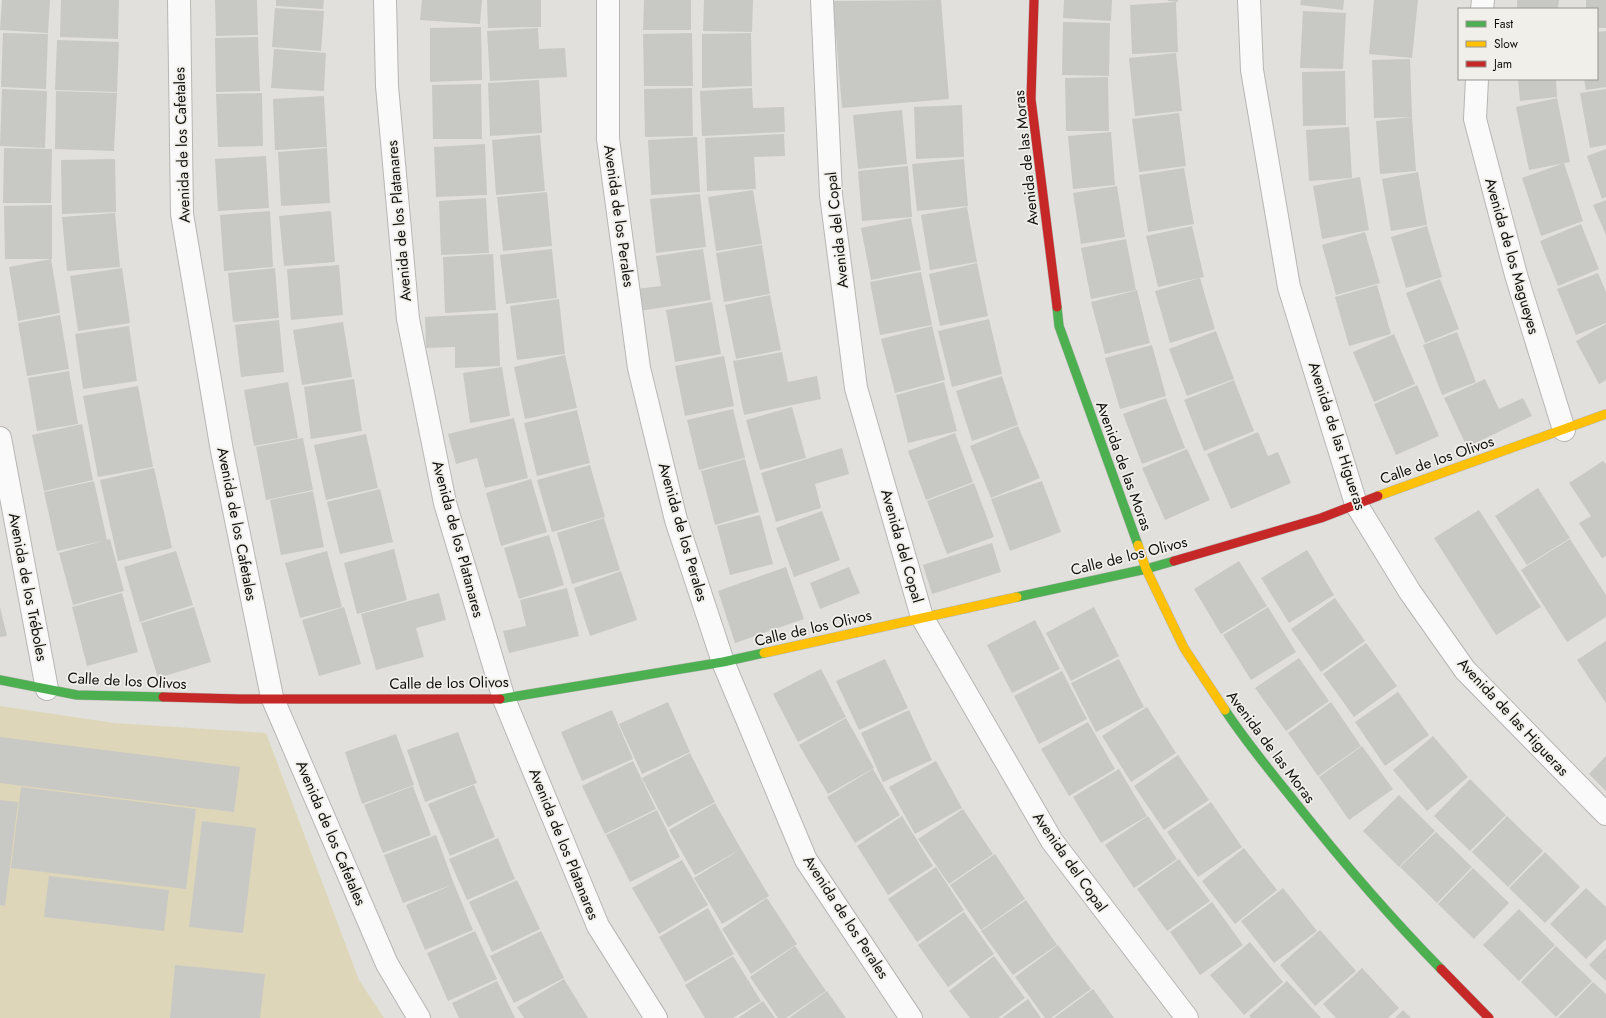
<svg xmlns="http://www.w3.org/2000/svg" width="1606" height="1018" viewBox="0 0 1606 1018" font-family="Jost,sans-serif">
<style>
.green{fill:#ded6b9}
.building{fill:#c8c8c5}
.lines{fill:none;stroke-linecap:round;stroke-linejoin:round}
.street-casing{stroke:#b7b6b3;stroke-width:24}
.fast-casing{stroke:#b7b6b3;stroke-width:10}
.slow-casing{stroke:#b7b6b3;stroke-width:10}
.jam-casing{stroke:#b7b6b3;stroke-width:10}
.street{stroke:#fafafa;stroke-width:22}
.fast{stroke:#4caf50;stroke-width:9}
.slow{stroke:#ffc107;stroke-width:9}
.jam{stroke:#c62828;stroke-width:9}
.labels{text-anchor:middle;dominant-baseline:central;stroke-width:3.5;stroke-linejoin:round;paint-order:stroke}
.street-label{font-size:15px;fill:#0e0e0c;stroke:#f0efe9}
</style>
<rect width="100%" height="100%" fill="#e1e0dd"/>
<path class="green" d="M0,706L114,723L266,733L359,980L384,1018H0Z"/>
<path class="building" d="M2,0H50L48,33L0,30Z
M61,0H119L118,39L60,37Z
M215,0H257L258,35L216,36Z
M276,0H324L323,9L276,6Z
M422,0H482L480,24L420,20Z
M487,0H541V27L488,28Z
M644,0H691V30H643Z
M704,0H753L752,32L703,31Z
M941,0L949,99L842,108L833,1Z
M1064,0H1112L1111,21L1063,18Z
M1168,0H1178V2L1168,1Z
M1301,0H1344L1343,10L1300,5Z
M1374,0H1418L1412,58L1369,54Z
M1517,0H1559L1558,9H1517Z
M1586,0H1606V28H1597V9H1586Z
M1176,2L1178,52L1132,54L1130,5Z
M275,8L324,11L321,51L272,47Z
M1303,11L1346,13L1343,69L1300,68Z
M1063,22L1110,23L1109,76L1062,75Z
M481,27L482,80L430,82V28Z
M538,28L539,49L565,48L567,77L490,81L487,31Z
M1606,31V87L1586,90L1584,79H1597V32Z
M3,33L48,34L46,89L1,87Z
M692,33L693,86H644L643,34Z
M751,33L752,86L702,88V34Z
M258,37L260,91L216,92L215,38Z
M57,40L119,42L117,92L55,90Z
M274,49L326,53L324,91L271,88Z
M1176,53L1182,111L1135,116L1129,58Z
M1410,59L1412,117L1374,118L1372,60Z
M1345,71L1346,125L1303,126L1302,72Z
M1108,77L1109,131H1066L1065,78Z
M1518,79H1556L1557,97L1520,101Z
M539,80L542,133L490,136L488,83Z
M481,84L482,139H433L432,85Z
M692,88L693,136L645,137L644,89Z
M752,88L753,108L784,107L785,132L702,136L700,91Z
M2,89L47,91L45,148L0,146Z
M1606,89V145L1590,148L1580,93Z
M56,91L117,93L114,151L55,149Z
M262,93L263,146L218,147L216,94Z
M324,96L327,147L275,150L273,99Z
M1557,98L1570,162L1529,170L1516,107Z
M962,105L964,157L916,159L914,107Z
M902,110L907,164L858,169L853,115Z
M1179,113L1186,166L1139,172L1132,119Z
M1412,117L1416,171L1380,174L1376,121Z
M1349,127L1352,178L1309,181L1306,130Z
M1111,132L1115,185L1073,189L1068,136Z
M784,134L785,156L754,157L756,189L707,191L705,138Z
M540,135L545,191L496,195L492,140Z
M697,137L700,192L651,195L648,140Z
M485,144L487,195L436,197L434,147Z
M4,148L52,149L51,203H3Z
M327,148L330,203L281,206L278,152Z
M1606,149V197L1602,199L1587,156Z
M266,156L269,208L218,211L215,159Z
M115,159L116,212L62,214L61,160Z
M964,159L968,206L917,211L912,164Z
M1564,163L1583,221L1541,236L1522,178Z
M908,166L912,217L862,221L858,171Z
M1184,168L1194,224L1148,232L1139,175Z
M1418,172L1427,225L1391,231L1382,179Z
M1360,177L1369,230L1322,239L1313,186Z
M1117,186L1125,237L1081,244L1073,193Z
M753,190L762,244L716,251L708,197Z
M547,192L552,246L503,251L497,197Z
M700,194L706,247L656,253L650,199Z
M486,198L489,253L441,255L439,201Z
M1606,200V235L1593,205Z
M52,205V259H5L4,206Z
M967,207L977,262L930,270L921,215Z
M270,211L273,267L224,271L220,215Z
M331,211L335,262L284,266L279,216Z
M115,213L120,267L67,271L62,217Z
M911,218L921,270L871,280L861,228Z
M1581,224L1599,269L1558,286L1540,241Z
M1192,226L1204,277L1158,287L1146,236Z
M1427,226L1442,277L1406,288L1391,237Z
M1365,232L1380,283L1336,295L1322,245Z
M1126,239L1136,290L1091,299L1081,248Z
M762,245L770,294L724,302L716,253Z
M552,249L557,298L506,304L500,255Z
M703,249L711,300L639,311L636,289L661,286L656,256Z
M493,254L496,310L445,313L443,257Z
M51,259L60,313L18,321L9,267Z
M977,263L988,316L940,326L929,274Z
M339,265L343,315L291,320L287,269Z
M122,268L130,323L78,331L70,276Z
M275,268L279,318L233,322L228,273Z
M921,272L932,325L880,335L870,282Z
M1598,273L1606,292V323L1576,335L1557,289Z
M1200,278L1215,329L1170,343L1155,291Z
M1440,279L1459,329L1425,343L1406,293Z
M1377,285L1391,334L1349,346L1335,297Z
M1137,290L1150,343L1105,354L1091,302Z
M770,295L781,350L736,359L725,305Z
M559,299L565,354L517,360L510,306Z
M712,302L721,354L675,362L666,310Z
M498,313L500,366L455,368V347L426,348L425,317Z
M60,315L69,369L27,376L18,323Z
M989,319L1002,374L952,387L938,331Z
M279,320L284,372L241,377L235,325Z
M343,322L352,377L302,385L293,330Z
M1606,324V380L1599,384L1576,341Z
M129,326L137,381L83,389L75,334Z
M932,326L945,380L895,393L881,339Z
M1216,331L1234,379L1187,396L1169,349Z
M1457,332L1476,382L1442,395L1423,345Z
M1394,334L1415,384L1374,402L1353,352Z
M1152,345L1166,396L1120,409L1105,358Z
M782,352L788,382L817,376L821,399L744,415L733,361Z
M565,355L577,408L525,419L514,367Z
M724,356L734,406L685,416L675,366Z
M502,367L510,416L470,423L463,373Z
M69,371L78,424L37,431L28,378Z
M1002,376L1018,425L972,441L956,391Z
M354,379L362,431L311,439L304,387Z
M1485,379L1499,409L1523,398L1532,416L1467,447L1444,398Z
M1234,380L1254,431L1204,451L1184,400Z
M288,382L298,438L254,446L244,390Z
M944,382L957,431L908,443L896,395Z
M1417,385L1439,436L1396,455L1374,404Z
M138,386L153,467L98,477L83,396Z
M1166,398L1185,448L1142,464L1123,414Z
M792,407L806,458L760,470L746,420Z
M733,409L745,458L699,470L687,420Z
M577,410L590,463L537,476L524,423Z
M514,418L528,478L485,488L477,458L456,464L448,434Z
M82,424L93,480L44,491L32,435Z
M1018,426L1040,478L991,498L970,446Z
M1258,432L1268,456L1278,452L1291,483L1231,509L1207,454Z
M955,433L973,482L926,500L908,451Z
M366,434L378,488L326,500L314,445Z
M303,438L313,490L266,500L256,447Z
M842,448L849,474L815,484L821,508L776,522L761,473Z
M1187,449L1210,500L1165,520L1142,468Z
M745,459L759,512L715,525L701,471Z
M1603,461L1606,464V556L1602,558L1579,523L1591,516L1569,483Z
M590,465L605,517L552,532L537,480Z
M154,468L172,548L118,561L100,480Z
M531,479L547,532L501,546L486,493Z
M94,481L107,540L57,551L44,492Z
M1042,481L1061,532L1010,551L991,499Z
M974,483L994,537L947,554L927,501Z
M1538,488L1570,538L1527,565L1495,516Z
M380,489L393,542L340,554L327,502Z
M313,491L324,547L281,555L270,500Z
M1479,510L1541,607L1496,635L1434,538Z
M822,511L840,560L794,577L776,528Z
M760,515L773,564L730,575L717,526Z
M604,518L620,570L572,584L557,533Z
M549,535L564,585L519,599L504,548Z
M110,539L124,591L73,605L59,553Z
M1570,539L1606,595V617L1567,642L1521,570Z
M992,543L1001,572L932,594L923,565Z
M394,549L407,600L357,614L344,563Z
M1307,550L1334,595L1289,623L1261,578Z
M176,551L193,605L140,622L124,567Z
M327,551L342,607L300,618L285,563Z
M1239,561L1267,606L1221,634L1194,589Z
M786,567L804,619L735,643L718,591Z
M849,567L860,593L820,609L810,583Z
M621,571L637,620L590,636L574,588Z
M567,588L579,636L509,653L503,631L526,626L520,600Z
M122,593L138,652L87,666L72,607Z
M439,593L446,620L416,628L424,657L376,670L361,614Z
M1335,598L1365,641L1321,672L1291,629Z
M0,607L7,636L0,637Z
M194,607L211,662L158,678L141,623Z
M344,607L361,664L319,676L302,620Z
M1094,607L1119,656L1071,681L1046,633Z
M1268,607L1296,652L1251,680L1223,635Z
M1035,620L1060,669L1012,693L987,645Z
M1606,641V703L1577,660Z
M1366,643L1397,686L1354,717L1323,674Z
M1299,658L1329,701L1286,731L1255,688Z
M885,659L908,708L859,730L836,681Z
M1119,659L1144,707L1096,732L1071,683Z
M821,669L846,717L798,742L773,694Z
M1062,671L1087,719L1039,744L1014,696Z
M1398,692L1429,735L1385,766L1355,722Z
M668,702L690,752L642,774L619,724Z
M1331,702L1361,746L1318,776L1288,733Z
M1147,707L1176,753L1131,782L1102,736Z
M612,710L633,759L582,781L561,732Z
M909,710L932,760L883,782L861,733Z
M846,718L874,768L828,794L799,745Z
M1088,722L1115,769L1069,796L1041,749Z
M458,732L477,783L425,802L407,750Z
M396,734L414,785L362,804L345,752Z
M1433,736L1468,777L1427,811L1393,770Z
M0,737L240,767L234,812L0,783Z
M1362,746L1393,789L1349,820L1319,777Z
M690,753L715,802L668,827L642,778Z
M1178,755L1209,800L1164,830L1134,786Z
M1606,756V791L1589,774Z
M633,761L656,809L605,834L582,786Z
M936,761L962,808L915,834L889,787Z
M873,769L900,815L855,843L827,797Z
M1119,769L1147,816L1101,843L1073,797Z
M1470,779L1506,815L1470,851L1434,816Z
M474,785L495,837L450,856L428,804Z
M413,786L431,835L383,853L364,805Z
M21,787L196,809L186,889L11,868Z
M1399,795L1435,831L1399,867L1363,831Z
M0,800L18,802L5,906L0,905Z
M1211,802L1242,847L1198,877L1167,832Z
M715,803L741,849L695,875L669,830Z
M963,809L993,854L949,884L918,839Z
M657,810L680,857L630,882L606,835Z
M902,816L933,866L888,895L857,846Z
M1148,816L1177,859L1134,888L1105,845Z
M1507,816L1543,851L1508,887L1472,852Z
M202,821L256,828L243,933L189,927Z
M1436,832L1472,867L1437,903L1400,867Z
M436,835L454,884L403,903L384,855Z
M498,838L515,879L467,900L449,859Z
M1244,848L1277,890L1235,924L1202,881Z
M741,849L769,896L722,924L694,878Z
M1545,852L1580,887L1545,923L1509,888Z
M995,854L1025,899L981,930L950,885Z
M1179,859L1210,901L1167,931L1137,889Z
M682,860L708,905L659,934L632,888Z
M936,867L964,910L917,942L888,899Z
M1473,868L1509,903L1474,939L1438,904Z
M49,876L169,890L164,931L44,917Z
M517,880L540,929L492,952L469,902Z
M454,884L473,930L425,950L406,905Z
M1283,888L1317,931L1274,963L1241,921Z
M1586,888L1606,907V939L1586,959L1550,924Z
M767,898L797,944L751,974L722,929Z
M1026,900L1057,945L1013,975L981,931Z
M1212,902L1243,945L1200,975L1170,932Z
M708,908L734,954L685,982L659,937Z
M1519,909L1555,945L1519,981L1483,945Z
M964,912L994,954L948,987L918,945Z
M1320,930L1356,971L1315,1006L1280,965Z
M475,931L497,979L448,1001L427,953Z
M541,931L564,978L514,1003L490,956Z
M1250,942L1283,982L1244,1015L1210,975Z
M1058,945L1091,989L1051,1018H1045L1015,977Z
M795,946L826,991L786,1018H778L750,977Z
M1556,946L1592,981L1556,1017L1521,982Z
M1606,948V981L1589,965Z
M733,956L761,1001L733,1018H705L685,985Z
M994,956L1025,998L998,1018H970L949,991Z
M175,965L265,974L260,1018H170Z
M1362,968L1399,1008L1388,1018H1336L1323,1004Z
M564,979L588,1018H524L517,1007Z
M497,981L515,1018H459L452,1003Z
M1287,981L1321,1018H1251L1249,1016Z
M1593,982L1606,994V1018H1558Z
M1093,989L1114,1018H1054Z
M827,991L846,1018H789Z
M1028,999L1041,1018H1002Z
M763,1001L775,1018H738Z
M1403,1010L1411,1018H1395Z"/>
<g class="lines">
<g class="street-casing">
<path id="street" d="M179,0L182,214L222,451L272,697L387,964L419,1018
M385,0L387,86L408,319L445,503L504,699L598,926L656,1018
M608,0V139L639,368L676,520L723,662L806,860L911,1018
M822,0L831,195L856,388L922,617L1052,841L1187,1018
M1249,0L1252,70L1289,287L1356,504L1410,592L1465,670L1606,814
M1482,9L1483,0
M1477,79L1475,119L1516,275L1564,430
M0,438L47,689"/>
</g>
<g class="fast-casing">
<path id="fast" d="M1057,307L1059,326L1138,545
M1017,597L1146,569L1174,561
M0,680L77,695L163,697
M500,699L723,662L764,653
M1225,710C1246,742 1271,772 1295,802C1341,860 1389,916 1441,969"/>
</g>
<g class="slow-casing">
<path id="slow" d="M1378,496L1606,414
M1138,545L1146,569L1184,648L1225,710
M764,653L1017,597"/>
</g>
<g class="jam-casing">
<path id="jam" d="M1034,0L1031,99L1057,307
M1174,561L1321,518L1378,496
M163,697L240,699H500
M1441,969L1489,1018"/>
</g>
<use href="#street" class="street"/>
<use href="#fast" class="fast"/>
<use href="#slow" class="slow"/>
<use href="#jam" class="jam"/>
</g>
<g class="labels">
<g class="street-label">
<text transform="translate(182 145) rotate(-92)">Avenida de los Cafetales</text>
<text transform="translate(1026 158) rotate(-96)">Avenida de las Moras</text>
<text transform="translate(619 216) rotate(82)">Avenida de los Perales</text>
<text transform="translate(399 221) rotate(-95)">Avenida de los Platanares</text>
<text transform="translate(837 230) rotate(-96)">Avenida del Copal</text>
<text transform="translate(1512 256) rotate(74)">Avenida de los Magueyes</text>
<text transform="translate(1337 436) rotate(72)">Avenida de las Higueras</text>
<text transform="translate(1437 460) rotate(-19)">Calle de los Olivos</text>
<text transform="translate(1124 466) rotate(70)">Avenida de las Moras</text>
<text transform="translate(237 524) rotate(79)">Avenida de los Cafetales</text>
<text transform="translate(683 532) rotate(74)">Avenida de los Perales</text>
<text transform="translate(458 539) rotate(75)">Avenida de los Platanares</text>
<text transform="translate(902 546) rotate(74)">Avenida del Copal</text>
<text transform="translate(1129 556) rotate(-14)">Calle de los Olivos</text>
<text transform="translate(28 587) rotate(79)">Avenida de los Tréboles</text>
<text transform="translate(813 628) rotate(-13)">Calle de los Olivos</text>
<text transform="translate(127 681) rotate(3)">Calle de los Olivos</text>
<text transform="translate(449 683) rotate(-1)">Calle de los Olivos</text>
<text transform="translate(1513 717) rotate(47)">Avenida de las Higueras</text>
<text transform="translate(1271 747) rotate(53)">Avenida de las Moras</text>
<text transform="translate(331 833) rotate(67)">Avenida de los Cafetales</text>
<text transform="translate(564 844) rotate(68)">Avenida de los Platanares</text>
<text transform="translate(1070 862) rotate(55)">Avenida del Copal</text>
<text transform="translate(846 917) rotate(57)">Avenida de los Perales</text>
</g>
</g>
<rect x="1458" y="8" width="140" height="72" fill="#f0efe9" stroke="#969591"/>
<rect x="1466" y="21" width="20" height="6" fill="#4caf50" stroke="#969591"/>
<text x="1494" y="28" font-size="12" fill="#0e0e0c">Fast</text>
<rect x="1466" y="41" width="20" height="6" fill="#ffc107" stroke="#969591"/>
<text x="1494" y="48" font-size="12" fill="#0e0e0c">Slow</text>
<rect x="1466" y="61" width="20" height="6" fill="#c62828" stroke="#969591"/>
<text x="1494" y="68" font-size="12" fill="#0e0e0c">Jam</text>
</svg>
